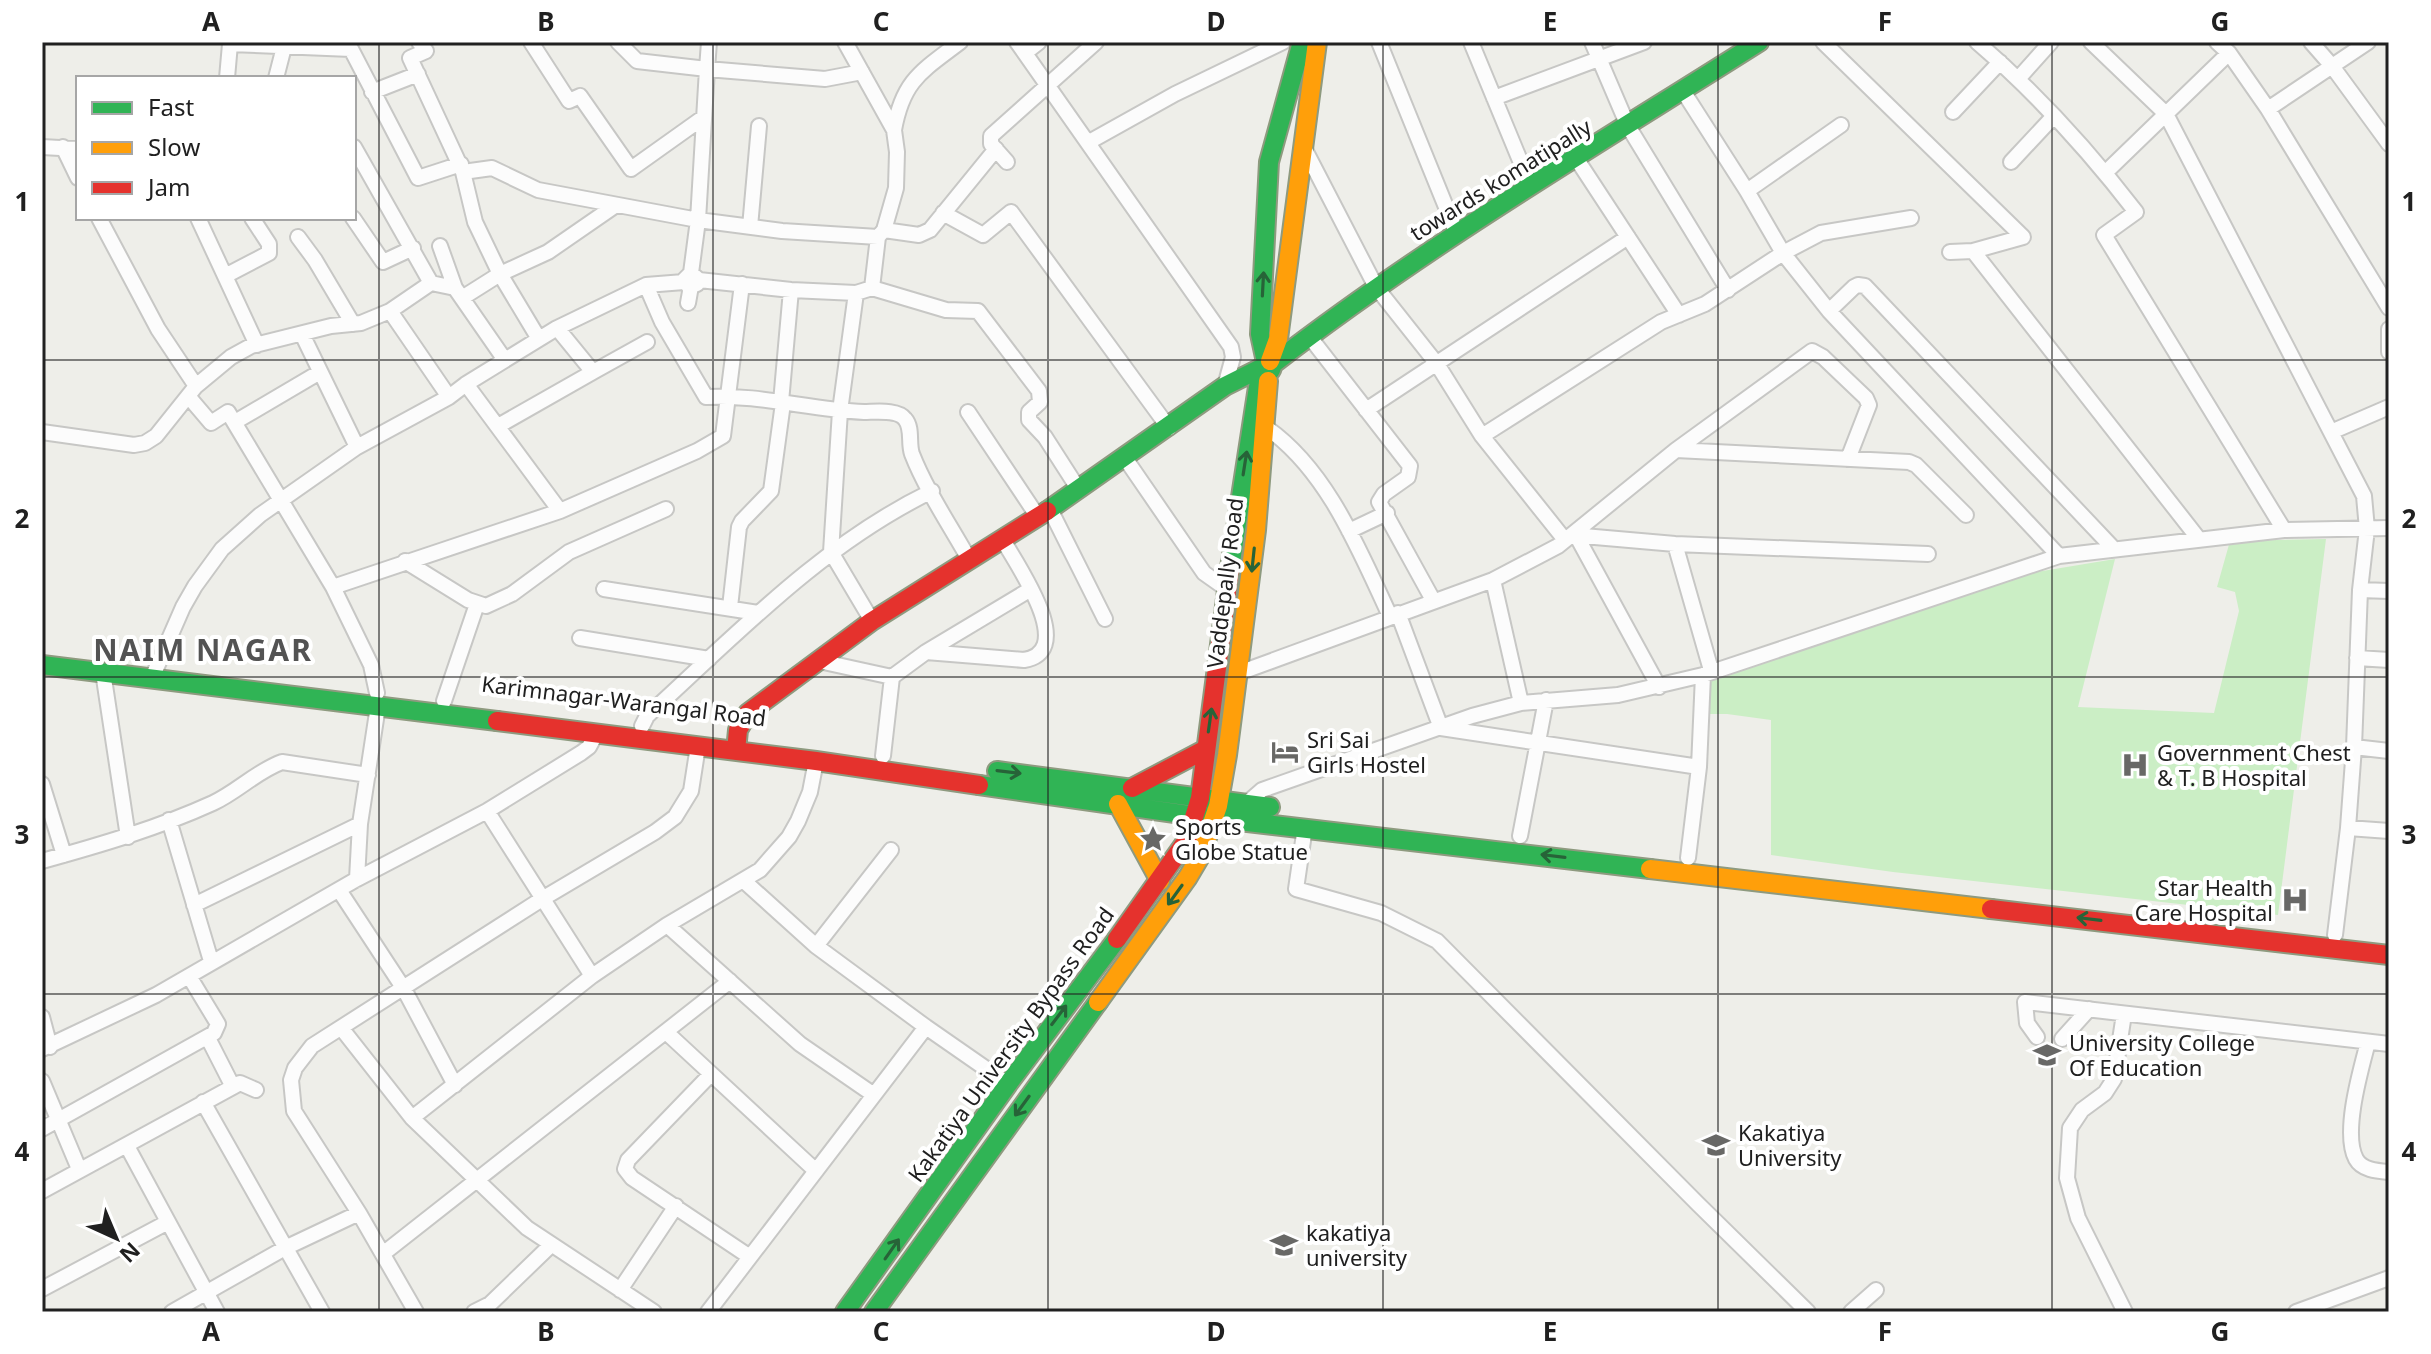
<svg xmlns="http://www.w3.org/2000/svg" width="2431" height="1354" viewBox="0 0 2431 1354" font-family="'Noto Sans',sans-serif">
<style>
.grass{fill:#cbeec5}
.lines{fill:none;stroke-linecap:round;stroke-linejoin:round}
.street-casing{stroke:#c7c7c5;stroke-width:18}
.fast-casing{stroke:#8e9a7f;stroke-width:22}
.slow-casing{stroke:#8e9a7f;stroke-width:22}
.jam-casing{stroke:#8e9a7f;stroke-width:22}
.street{stroke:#fcfcfc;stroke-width:14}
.fast{stroke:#30b455;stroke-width:18}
.slow{stroke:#ff9f0a;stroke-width:18}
.jam{stroke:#e5322d;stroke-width:18}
.oneway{stroke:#276338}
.grid{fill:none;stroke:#202020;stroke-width:2;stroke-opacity:0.55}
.labels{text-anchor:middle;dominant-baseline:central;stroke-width:8;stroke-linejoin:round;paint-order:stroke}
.street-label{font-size:22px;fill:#202020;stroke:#fff}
.poi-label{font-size:22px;fill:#202020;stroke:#fff;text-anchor:start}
.district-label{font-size:30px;font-weight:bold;letter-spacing:2px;fill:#535353;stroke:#fff}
.neatline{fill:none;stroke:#202020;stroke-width:3}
.grid-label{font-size:26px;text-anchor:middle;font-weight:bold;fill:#202020}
</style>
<rect width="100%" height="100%" fill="#eeeee9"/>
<path class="grass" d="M2326,539L2278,915L1893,872L1771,855V720L1727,714H1709V678L2030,573L2115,559L2078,707L2214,713L2239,611L2235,592L2217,587L2230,541Z"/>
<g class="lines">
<g class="street-casing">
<path id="street" d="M419,42L426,51L410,58L463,172L492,168L538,190L698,220L782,231L878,237
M531,42L569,101L580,96L631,169L704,117
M618,42L637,61L707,69L709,42
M845,42L894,130L897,152L896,188L884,230L878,237L872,288
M1017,42L1231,347L1233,357L1225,386
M1379,42L1457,234
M1471,42L1531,187
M1592,42L1628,126L1728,290
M1823,42L2023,237L1973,251L1950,252
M1977,42C2035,92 2089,151 2136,212L2104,235L2284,530
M2091,42L2166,114L2364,496L2367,529L2360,590L2354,747L2348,828L2335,935
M2217,42L2229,53L2268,109L2389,308
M2311,42L2332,66L2389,144
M1025,53L1039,42
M227,78L230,44L351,49L418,178L461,164
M276,78L284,47
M2018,79L2051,42
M1683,91L1747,191L1783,253L1829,311L2059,556
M372,92L418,74
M1494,98L1644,42
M2268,109L2368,42
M1953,112L2000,62
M894,130C903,80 922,71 960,42
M1089,142L1175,94L1283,42
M1303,146L1376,287L1437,364L1482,436L1565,540
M42,147L78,149
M63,147L78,178
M354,147L431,283
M1576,158L1679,315
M1007,162L991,144V136L1096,42
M2011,162L2053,117
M463,172L475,222L500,274L539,339
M2106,172L2229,53
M1747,191L1841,125
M943,213L983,235L1011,212L1169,428
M99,218L158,329L196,386
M198,218L257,345
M353,218L383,262L413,248
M750,227L759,126
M884,230L919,235L930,230L996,149
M298,237L315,260L353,324
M440,246L455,288
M1973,251L2198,538
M691,273L684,280L689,287L697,284L699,280L691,273L698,220L707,69L825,79L862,72
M225,276L269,253V244L252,218
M699,280L791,290L856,293L872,288L946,310L978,311L1039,391L1040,402L1029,412V420L1045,437L1079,490
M646,285L662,322L706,397C759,394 811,410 864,412C875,412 898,409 905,419C913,428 908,443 912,454C926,490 951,527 970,561
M856,293L840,411L831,552L872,621
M462,298L500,274L548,252L616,205
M688,303L691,286
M390,311L449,397
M1829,311L1854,287L1858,285L1865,286L2113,548
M2389,329V352
M302,334L357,447
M1309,336L1410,466L1408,477L1384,494L1379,502L1433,600
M593,372L647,342
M466,384L560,511
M188,396L211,423L228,412L333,587L371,665L377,693
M781,402L791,290
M1366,410L1628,237
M968,412L1038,517
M235,422L320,372
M498,426L593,372L557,328
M1267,428C1328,471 1359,550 1390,616
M42,432L134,445L145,443L156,436L196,386L231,357L251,346L331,326L361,323L390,311L431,283L455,288L505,360
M2331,432L2389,407
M1482,436L1661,322L1705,304L1783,253L1821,233L1911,218
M1676,450L1909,462L1916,465L1966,515
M1125,458L1204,573L1228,590
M1050,509L1105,619
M1349,531L1387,513
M1572,535L1675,544L1928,554
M1576,535L1659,687
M1675,544L1711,670
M405,561L468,600L486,606L512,594L569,552L666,509
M1493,580L1521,703
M333,587L560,511L697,451L723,436L742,284
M604,589L758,613
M2360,590L2389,591
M730,607L739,527L742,521L771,491L783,403
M1398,613L1441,728L1699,767
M580,638L709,659
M926,652L1024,660C1078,651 1017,565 1003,540
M2357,658L2389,660
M819,661L892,677L926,652L1031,589
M103,672L128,837
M1236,674L1493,580L1558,546L1676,450L1812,351L1823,357L1866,398L1869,405L1848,459
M152,678L183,607L195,586L222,549L260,515L357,447L449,397L466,384L557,328L646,285L684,282
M444,701L477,604
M642,726L647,716C737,634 821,545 932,491
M2354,747L2389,751
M883,756L892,677
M42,784L64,855
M1246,804L1262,790L1472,716L1521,703L1618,695L1703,675L2059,556L2284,530L2389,528
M487,811L592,976
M169,820L211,961
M1305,827L1296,889L1381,913L1437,941L1698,1204L1808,1312
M2348,828L2389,831
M1520,836L1546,700
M1688,858L1699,767L1703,675
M42,861C100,845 158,828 213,803C237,792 257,771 282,762L368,775
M357,879L360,824L378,706
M744,881L816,946L926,1027L1008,1084
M339,890L404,989L455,1085
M194,905L360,824
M667,925L800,1044L874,1095
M816,946L891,850
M2124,1014L2114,1079L2105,1093L2082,1110L2070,1128L2067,1178L2078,1218L2125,1312
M42,1017L50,1047
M342,1029L412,1118L527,1228L654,1312
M666,1032L816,1171
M2037,1037L2027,1023L2025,1002L2389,1044
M208,1038L233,1087
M2062,1039L2089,1009
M2368,1042C2361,1069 2342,1133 2356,1159C2362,1170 2377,1171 2389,1172
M42,1049L156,995L357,879L487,811L581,753L589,747L596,734
M711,1074L628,1160L625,1169L632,1178L750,1257
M42,1081L79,1169
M203,1102L322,1312
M412,1118L592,976L667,925L760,870L789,837L798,821L810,792L816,761
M42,1129L214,1033L218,1024L189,976
M127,1146L217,1312
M42,1191L240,1083L256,1090
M359,1213L294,1111L291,1080L295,1068L312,1046L542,899L655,832L675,817L691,791L698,746
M384,1253L730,981
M42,1289L168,1222
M620,1290L676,1206
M172,1312L285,1248L359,1213L416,1312
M474,1312L490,1304L551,1245
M708,1312L926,1027
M1851,1312L1876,1290
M2296,1312L2389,1278"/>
</g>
<g class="fast-casing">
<path id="fast" d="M1266,361L1265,369L1271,370L1273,364C1427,245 1595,146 1759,42
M1266,362L1260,334L1269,162L1302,42
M1047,511L1225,386L1263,367
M1230,568L1258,387L1265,369
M42,665L497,721
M997,771L1270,807
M979,785L1196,816L1650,869
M845,1312L1008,1084L1117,939
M874,1312L1098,1002"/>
</g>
<g class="slow-casing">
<path id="slow" d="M1270,361L1278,339L1317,42
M1118,804L1160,881
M1650,869L1991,909
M1098,1002L1188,877L1201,855L1218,806L1227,755L1256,530L1268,381"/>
</g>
<g class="jam-casing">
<path id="jam" d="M497,721L816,761L979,785
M736,751L738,730L748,713L872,621L1047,511
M1132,788L1206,749
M1991,909L2389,955
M1117,939L1187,840L1200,798L1230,568"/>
</g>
<use href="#street" class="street"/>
<use href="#fast" class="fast"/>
<use href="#slow" class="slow"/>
<use href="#jam" class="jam"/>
</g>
<defs><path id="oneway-shaft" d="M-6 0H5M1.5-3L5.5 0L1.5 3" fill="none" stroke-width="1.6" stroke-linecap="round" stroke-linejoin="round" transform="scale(2)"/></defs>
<g class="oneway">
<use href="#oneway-shaft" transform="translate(1263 284) rotate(-87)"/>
<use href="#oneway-shaft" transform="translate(1245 463) rotate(-81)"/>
<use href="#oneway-shaft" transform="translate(1253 560) rotate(96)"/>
<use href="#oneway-shaft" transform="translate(1210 720) rotate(-82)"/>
<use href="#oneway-shaft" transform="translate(1009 772) rotate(7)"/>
<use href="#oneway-shaft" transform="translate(1553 856) rotate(-173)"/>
<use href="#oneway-shaft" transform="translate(1175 895) rotate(126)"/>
<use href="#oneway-shaft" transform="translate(2089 919) rotate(-173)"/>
<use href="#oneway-shaft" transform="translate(1059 1015) rotate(-53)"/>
<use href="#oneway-shaft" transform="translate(1022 1106) rotate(126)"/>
<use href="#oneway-shaft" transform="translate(892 1249) rotate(-55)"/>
</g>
<path class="grid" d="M379,42V1312M713,42V1312M1048,42V1312M1383,42V1312M1718,42V1312M2052,42V1312M42,360H2389M42,677H2389M42,994H2389"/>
<defs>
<g id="hotel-bare" transform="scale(2.16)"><path d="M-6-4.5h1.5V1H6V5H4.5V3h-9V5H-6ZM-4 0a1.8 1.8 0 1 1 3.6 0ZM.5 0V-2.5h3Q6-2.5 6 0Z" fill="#686866" stroke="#fff" stroke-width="2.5" paint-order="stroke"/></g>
<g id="hospital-bare" transform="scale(2.16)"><path d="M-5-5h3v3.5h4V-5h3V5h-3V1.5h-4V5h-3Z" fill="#686866" stroke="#fff" stroke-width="2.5" paint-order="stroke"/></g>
<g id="sight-bare" transform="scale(2.16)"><path d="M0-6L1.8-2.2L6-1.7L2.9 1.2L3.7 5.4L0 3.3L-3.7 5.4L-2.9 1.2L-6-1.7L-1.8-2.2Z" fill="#686866" stroke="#fff" stroke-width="2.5" paint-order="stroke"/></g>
<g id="university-bare" transform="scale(2.16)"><path d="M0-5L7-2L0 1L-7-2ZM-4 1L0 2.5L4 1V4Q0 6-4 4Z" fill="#686866" stroke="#fff" stroke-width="2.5" paint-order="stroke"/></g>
</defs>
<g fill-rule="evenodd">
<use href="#hotel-bare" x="1285" y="752"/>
<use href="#hospital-bare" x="2135" y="765"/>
<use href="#sight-bare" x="1153" y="839"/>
<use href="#hospital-bare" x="2295" y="900"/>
<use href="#university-bare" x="2047" y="1055"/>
<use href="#university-bare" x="1716" y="1145"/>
<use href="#university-bare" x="1284" y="1245"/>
</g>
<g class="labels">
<g class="street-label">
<text transform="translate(1500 179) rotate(-32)">towards komatipally</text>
<text transform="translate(1224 583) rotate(-83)">Vaddepally Road</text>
<text transform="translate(624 700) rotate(7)">Karimnagar-Warangal Road</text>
<text transform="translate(1010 1044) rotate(-54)">Kakatiya University Bypass Road</text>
</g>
<g class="poi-label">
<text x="1307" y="739">Sri Sai<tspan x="1307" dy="25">Girls Hostel</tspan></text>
<text x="2157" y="752">Government Chest<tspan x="2157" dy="25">&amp; T. B Hospital</tspan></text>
<text x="1175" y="826">Sports<tspan x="1175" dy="25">Globe Statue</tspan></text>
<text x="2273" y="887" text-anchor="end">Star Health<tspan x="2273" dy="25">Care Hospital</tspan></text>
<text x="2069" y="1042">University College<tspan x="2069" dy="25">Of Education</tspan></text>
<text x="1738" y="1132">Kakatiya<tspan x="1738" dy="25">University</tspan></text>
<text x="1306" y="1232">kakatiya<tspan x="1306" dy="25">university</tspan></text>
</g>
<g class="district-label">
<text x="203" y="649">NAIM NAGAR</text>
</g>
</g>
<rect width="2431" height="1354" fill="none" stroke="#ffffff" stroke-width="88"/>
<rect x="76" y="76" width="280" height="144" fill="#ffffff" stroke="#a6a6a6" stroke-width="2"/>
<rect x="92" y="102" width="40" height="12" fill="#30b455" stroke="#a6a6a6" stroke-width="2"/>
<text x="148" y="116" font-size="24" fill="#202020">Fast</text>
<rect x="92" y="142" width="40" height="12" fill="#ff9f0a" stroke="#a6a6a6" stroke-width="2"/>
<text x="148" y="156" font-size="24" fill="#202020">Slow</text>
<rect x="92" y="182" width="40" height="12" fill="#e5322d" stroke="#a6a6a6" stroke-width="2"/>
<text x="148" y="196" font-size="24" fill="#202020">Jam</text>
<g transform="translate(116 1238) rotate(136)" stroke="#ffffff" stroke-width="6" paint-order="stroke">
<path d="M0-6L14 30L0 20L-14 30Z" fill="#202020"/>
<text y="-12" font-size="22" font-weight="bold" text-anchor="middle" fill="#202020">N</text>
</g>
<rect x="44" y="44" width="2343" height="1266" class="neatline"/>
<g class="grid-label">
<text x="211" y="31">A</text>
<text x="546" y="31">B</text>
<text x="881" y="31">C</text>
<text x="1216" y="31">D</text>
<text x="1550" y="31">E</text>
<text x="1885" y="31">F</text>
<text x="2220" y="31">G</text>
<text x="22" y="211">1</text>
<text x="2409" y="211">1</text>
<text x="22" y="528">2</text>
<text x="2409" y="528">2</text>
<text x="22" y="844">3</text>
<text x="2409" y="844">3</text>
<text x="22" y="1161">4</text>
<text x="2409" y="1161">4</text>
<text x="211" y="1341">A</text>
<text x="546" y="1341">B</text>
<text x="881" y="1341">C</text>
<text x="1216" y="1341">D</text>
<text x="1550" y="1341">E</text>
<text x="1885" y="1341">F</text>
<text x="2220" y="1341">G</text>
</g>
</svg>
